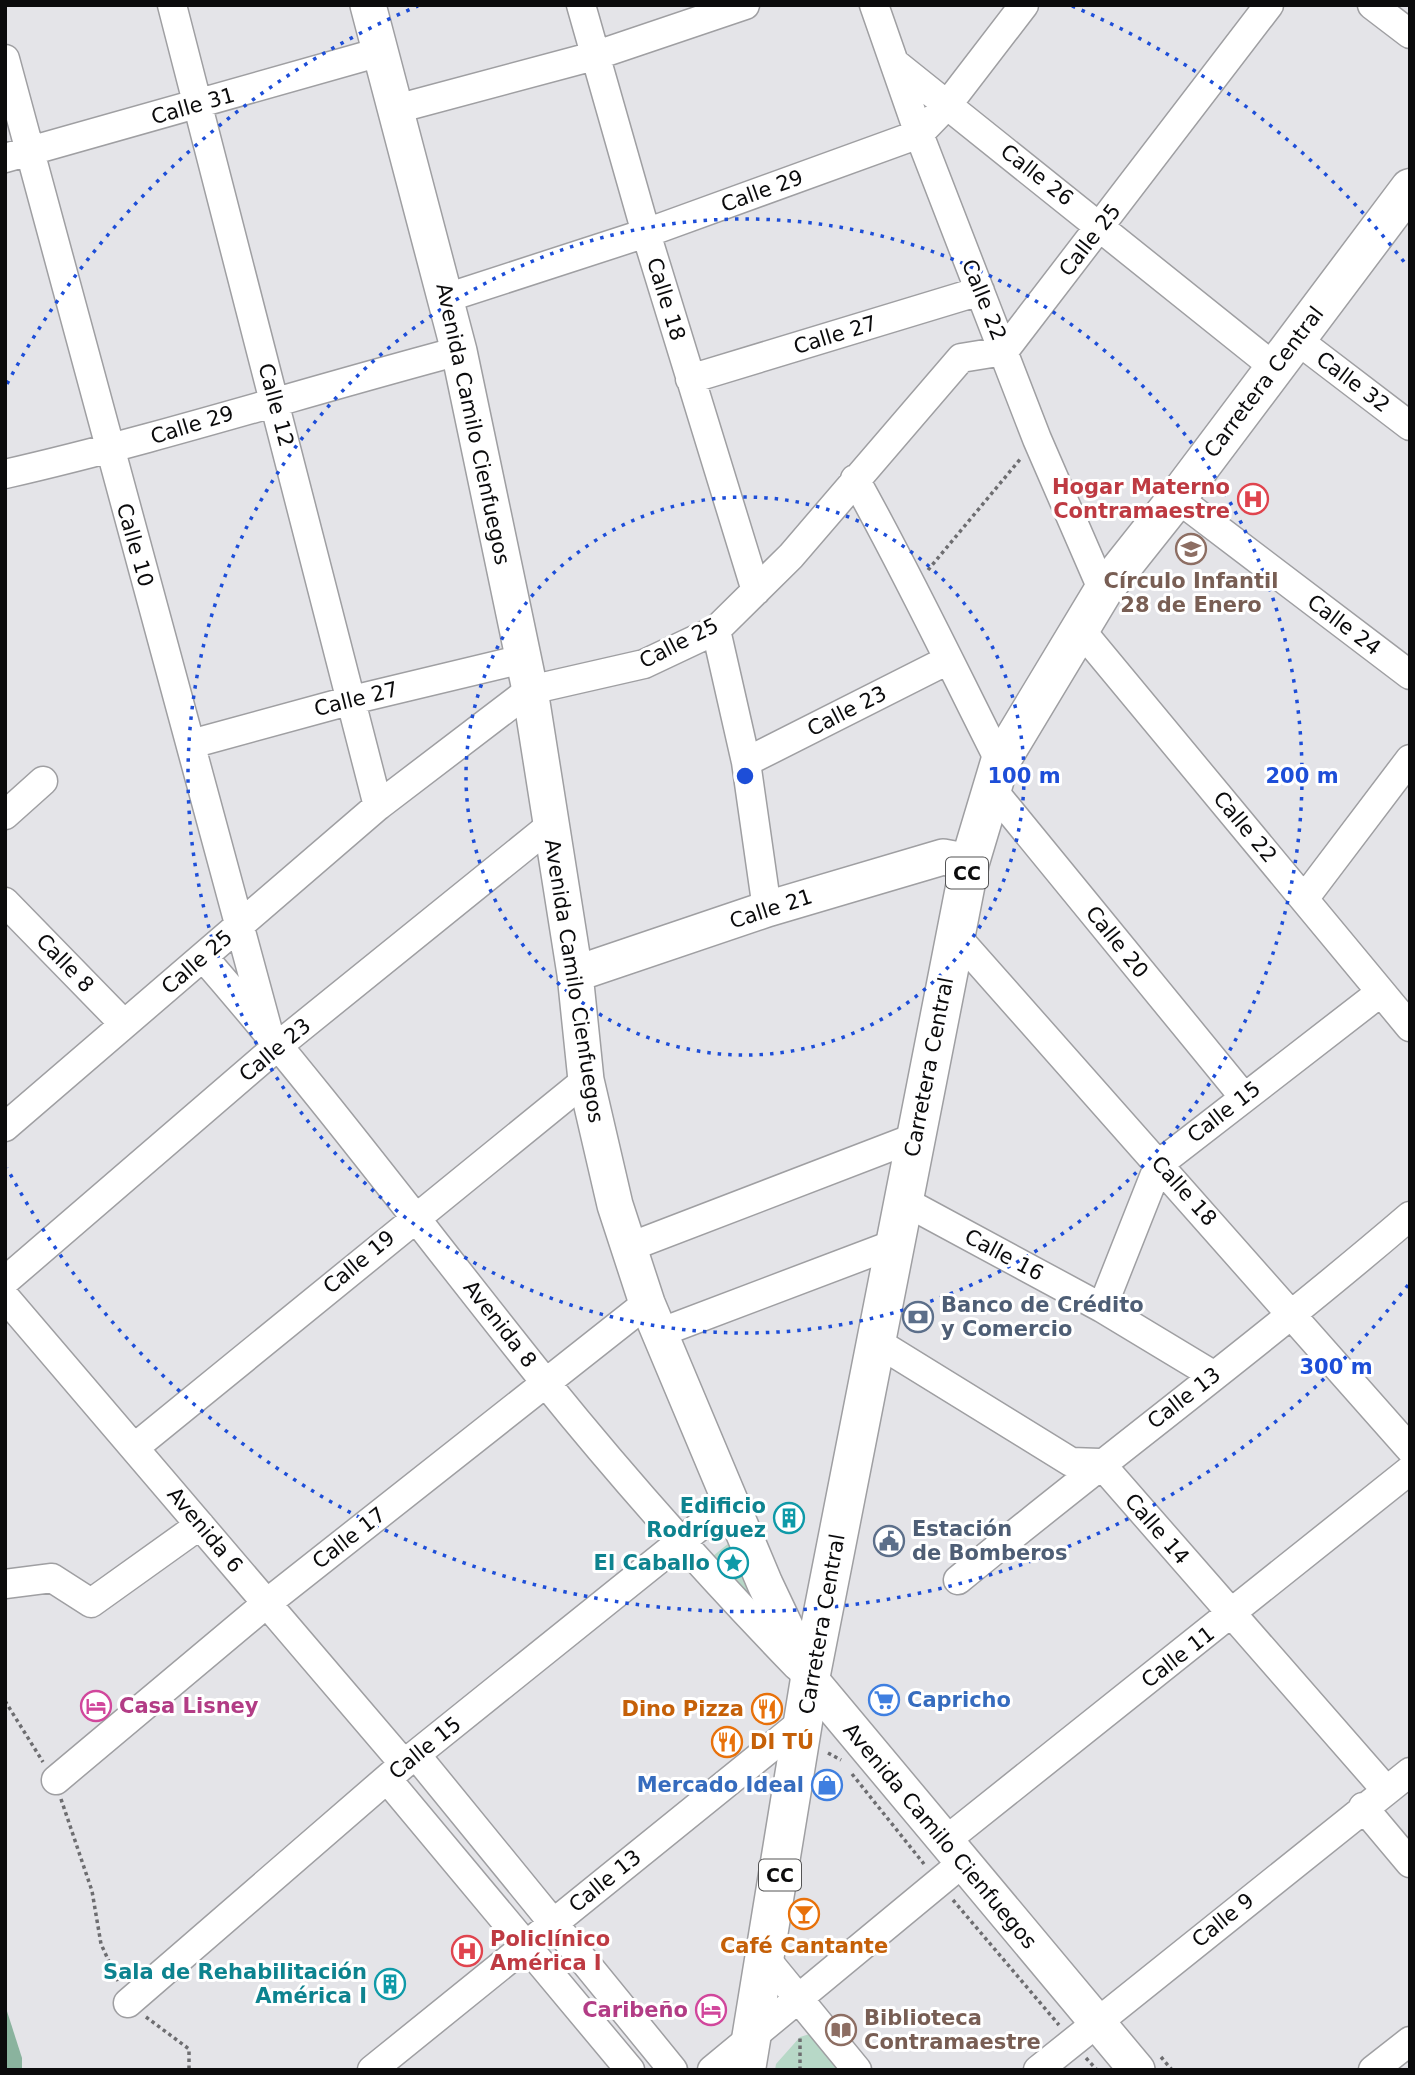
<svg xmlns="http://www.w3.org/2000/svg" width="1415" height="2075" viewBox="0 0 1415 2075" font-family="'DejaVu Sans',sans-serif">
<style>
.green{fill:#b7d8c7}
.forest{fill:#8ab39e}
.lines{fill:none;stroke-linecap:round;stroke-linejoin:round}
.minor-casing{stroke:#9f9fa2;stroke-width:31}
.major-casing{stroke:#9f9fa2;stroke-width:38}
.highway-casing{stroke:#9f9fa2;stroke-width:41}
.path{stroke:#6d6d70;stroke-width:3.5;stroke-dasharray:3.5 3.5;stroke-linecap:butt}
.minor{stroke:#fff;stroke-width:28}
.major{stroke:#fff;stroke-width:35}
.highway{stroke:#fff;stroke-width:38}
.ring{fill:none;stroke:#1d4ed8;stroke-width:3.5;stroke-dasharray:3.5 7}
.labels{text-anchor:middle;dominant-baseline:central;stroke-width:6;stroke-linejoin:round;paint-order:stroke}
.shield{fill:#fff;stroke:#545455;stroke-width:2}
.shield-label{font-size:19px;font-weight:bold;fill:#0b0b0c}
.street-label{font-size:21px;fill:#0b0b0c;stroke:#fff}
.health-label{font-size:21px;font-weight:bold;fill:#be3a42;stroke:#fff;text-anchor:end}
.education-label{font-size:21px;font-weight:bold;fill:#785e54;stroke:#fff}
.service-label{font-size:21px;font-weight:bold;fill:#4e5e75;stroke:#fff;text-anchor:start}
.culture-label{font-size:21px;font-weight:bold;fill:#0d838f;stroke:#fff;text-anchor:end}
.shop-label{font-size:21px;font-weight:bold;fill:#366cbe;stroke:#fff;text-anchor:start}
.hotel-label{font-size:21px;font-weight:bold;fill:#b23c85;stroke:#fff;text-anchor:start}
.food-label{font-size:21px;font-weight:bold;fill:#c56008;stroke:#fff;text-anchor:end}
.centre{fill:#1d4ed8;stroke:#fff;stroke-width:3.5}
.ring-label{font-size:21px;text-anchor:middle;font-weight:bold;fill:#1d4ed8;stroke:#fff;stroke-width:6;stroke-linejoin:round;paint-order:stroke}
</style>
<rect width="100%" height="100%" fill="#e4e4e8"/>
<path class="green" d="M734,1539L774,1627L713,1556Z
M816,2032L850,2070H775L776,2064L800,2037Z"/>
<path class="forest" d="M5,2005L22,2058V2070H5Z"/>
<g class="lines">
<g class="minor-casing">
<path id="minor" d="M172,5L378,806
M581,5L646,233L756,591
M874,5L919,134L1037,439L1103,591
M1372,5L1410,34
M5,59L268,1031
M896,64L1274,367
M396,109L594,56L745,5
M5,158L380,52
M446,298L646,233L919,134L948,104L1024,5
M1296,339L1410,426
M690,379L980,291
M5,474C158,439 308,391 459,351
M855,479C907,572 952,667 1000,762
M1177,498L1410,675
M1079,628L1410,1027
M716,630L746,762L767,909
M191,744L352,700L523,659
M746,762L948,660
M991,788L1243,1096
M5,815L43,781
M1304,899L1410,759
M5,902L124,1024
M955,935L1410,1449
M204,958C323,1095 431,1240 545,1382C625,1481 709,1575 797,1666
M5,1127L378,806L530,690L644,664L716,630L791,556L961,358L1004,351L1269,5
M902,1200L1102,1308L1213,1375
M627,1248L916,1137
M5,1281L279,1045L550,826
M5,1297L404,1764
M1102,1308L1159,1164L1381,992
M659,1333L894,1244
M875,1341L1071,1462L1100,1463L1386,1790
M134,1448L586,1080
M958,1580C1108,1457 1263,1342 1410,1216
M5,1584L52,1578L91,1603L200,1525
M416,1755L673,2070
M387,1779L630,2070
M56,1780L267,1603L647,1303
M1363,1807L1410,1863
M944,1842L1410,1470
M766,1959L857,2070
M128,2003L404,1764L730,1502
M372,2070L806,1719
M712,2070L961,1864
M1038,2070L1410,1772
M1373,2070L1410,2041"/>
</g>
<g class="major-casing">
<path id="major" d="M368,5L459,351L530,690L575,974L586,1080L615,1205L647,1303L765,1584L810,1679L1137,2070
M575,974L767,909L943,857L970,862"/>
</g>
<g class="highway-casing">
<path id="highway" d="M746,2070L810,1679L970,862L1000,762L1103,591L1177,498L1410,188"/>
</g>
<path class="path" d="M928,570L1022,457
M5,1701L43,1762
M828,1753L841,1760
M852,1774L924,1864
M61,1799L92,1891L101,1944L118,1981
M953,1900L1059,2025
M146,2017L189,2049V2070
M1161,2057L1172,2070
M1086,2058L1097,2070
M800,2070V2037"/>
<use href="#minor" class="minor"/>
<use href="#major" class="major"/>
<use href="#highway" class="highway"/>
</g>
<g class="ring">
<circle cx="745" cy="776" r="279"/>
<circle cx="745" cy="776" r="557"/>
<path d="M1408 1285A836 836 0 0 1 7 1168M7 384A836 836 0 0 1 418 6M1072 6A836 836 0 0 1 1408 267"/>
</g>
<defs>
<g id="hospital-ring" transform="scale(1.575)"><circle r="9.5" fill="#fff" stroke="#e0444e" stroke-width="1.5"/><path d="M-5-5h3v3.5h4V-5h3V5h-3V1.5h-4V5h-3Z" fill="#e0444e"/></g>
<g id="school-ring" transform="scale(1.575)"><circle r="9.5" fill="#fff" stroke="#8d6e63" stroke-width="1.5"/><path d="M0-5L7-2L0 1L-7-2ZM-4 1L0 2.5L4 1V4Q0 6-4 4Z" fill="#8d6e63"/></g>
<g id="bank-ring" transform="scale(1.575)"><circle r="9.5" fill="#fff" stroke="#5c6f8a" stroke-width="1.5"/><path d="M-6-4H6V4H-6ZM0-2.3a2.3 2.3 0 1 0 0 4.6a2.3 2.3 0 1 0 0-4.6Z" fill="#5c6f8a"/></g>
<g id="building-ring" transform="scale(1.575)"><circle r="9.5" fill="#fff" stroke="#0f9aa8" stroke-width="1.5"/><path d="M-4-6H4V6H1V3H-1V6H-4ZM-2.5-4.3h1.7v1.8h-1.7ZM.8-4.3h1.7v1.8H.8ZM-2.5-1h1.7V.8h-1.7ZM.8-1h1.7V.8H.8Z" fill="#0f9aa8"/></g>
<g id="civic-ring" transform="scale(1.575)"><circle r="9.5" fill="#fff" stroke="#5c6f8a" stroke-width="1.5"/><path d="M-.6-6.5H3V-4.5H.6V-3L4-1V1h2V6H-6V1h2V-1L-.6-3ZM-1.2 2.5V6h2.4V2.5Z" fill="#5c6f8a"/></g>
<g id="sight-ring" transform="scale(1.575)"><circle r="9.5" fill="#fff" stroke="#0f9aa8" stroke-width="1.5"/><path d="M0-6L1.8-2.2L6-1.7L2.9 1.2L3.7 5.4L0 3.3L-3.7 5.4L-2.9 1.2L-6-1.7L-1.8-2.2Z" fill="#0f9aa8"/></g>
<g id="supermarket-ring" transform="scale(1.575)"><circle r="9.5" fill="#fff" stroke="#3f7fe0" stroke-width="1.5"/><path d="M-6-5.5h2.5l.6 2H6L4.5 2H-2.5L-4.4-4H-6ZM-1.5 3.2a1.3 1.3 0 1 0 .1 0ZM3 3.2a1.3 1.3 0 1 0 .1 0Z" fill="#3f7fe0"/></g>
<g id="hotel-ring" transform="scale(1.575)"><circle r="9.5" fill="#fff" stroke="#d1479c" stroke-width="1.5"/><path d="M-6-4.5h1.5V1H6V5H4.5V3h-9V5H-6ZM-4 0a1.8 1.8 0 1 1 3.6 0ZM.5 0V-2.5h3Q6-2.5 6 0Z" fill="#d1479c"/></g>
<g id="restaurant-ring" transform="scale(1.575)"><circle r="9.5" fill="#fff" stroke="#e8710a" stroke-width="1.5"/><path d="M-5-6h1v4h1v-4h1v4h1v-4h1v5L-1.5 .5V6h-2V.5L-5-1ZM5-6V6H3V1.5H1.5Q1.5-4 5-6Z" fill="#e8710a"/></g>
<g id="shop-ring" transform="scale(1.575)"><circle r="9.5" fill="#fff" stroke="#3f7fe0" stroke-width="1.5"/><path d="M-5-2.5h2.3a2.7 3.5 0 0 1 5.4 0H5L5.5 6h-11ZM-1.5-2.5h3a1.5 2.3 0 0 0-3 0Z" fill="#3f7fe0"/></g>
<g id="bar-ring" transform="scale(1.575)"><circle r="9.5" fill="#fff" stroke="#e8710a" stroke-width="1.5"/><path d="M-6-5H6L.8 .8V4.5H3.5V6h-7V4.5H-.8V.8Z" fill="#e8710a"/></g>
<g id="library-ring" transform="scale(1.575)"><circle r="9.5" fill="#fff" stroke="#8d6e63" stroke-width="1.5"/><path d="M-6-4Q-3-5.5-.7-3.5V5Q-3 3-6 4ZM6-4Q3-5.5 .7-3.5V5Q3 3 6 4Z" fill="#8d6e63"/></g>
</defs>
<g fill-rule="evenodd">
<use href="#hospital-ring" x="1253" y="499"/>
<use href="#school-ring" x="1191" y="549"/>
<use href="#bank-ring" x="918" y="1317"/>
<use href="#building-ring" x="789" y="1518"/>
<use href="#civic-ring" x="889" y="1541"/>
<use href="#sight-ring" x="733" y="1563"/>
<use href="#supermarket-ring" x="884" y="1700"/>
<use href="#hotel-ring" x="96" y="1706"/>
<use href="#restaurant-ring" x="767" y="1709"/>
<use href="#restaurant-ring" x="727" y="1742"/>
<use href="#shop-ring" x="827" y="1785"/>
<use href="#bar-ring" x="804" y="1914"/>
<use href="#hospital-ring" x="467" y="1951"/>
<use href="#building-ring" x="390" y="1984"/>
<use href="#hotel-ring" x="711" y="2010"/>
<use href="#library-ring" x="841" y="2030"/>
</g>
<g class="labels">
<g class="shield">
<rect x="946" y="857.5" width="42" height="31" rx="5"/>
<rect x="759" y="1859.5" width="42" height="31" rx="5"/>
</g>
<g class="shield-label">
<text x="967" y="873">CC</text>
<text x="780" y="1875">CC</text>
</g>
<g class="street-label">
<text transform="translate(193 106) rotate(-16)">Calle 31</text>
<text transform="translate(1037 175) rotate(38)">Calle 26</text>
<text transform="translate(762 191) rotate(-20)">Calle 29</text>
<text transform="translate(1090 240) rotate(-52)">Calle 25</text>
<text transform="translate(666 299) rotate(73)">Calle 18</text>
<text transform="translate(984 300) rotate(68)">Calle 22</text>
<text transform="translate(835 335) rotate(-17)">Calle 27</text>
<text transform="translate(1264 382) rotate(-53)">Carretera Central</text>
<text transform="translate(1353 382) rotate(37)">Calle 32</text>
<text transform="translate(276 405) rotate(75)">Calle 12</text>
<text transform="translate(473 424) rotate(78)">Avenida Camilo Cienfuegos</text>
<text transform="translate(192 425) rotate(-17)">Calle 29</text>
<text transform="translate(135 545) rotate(74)">Calle 10</text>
<text transform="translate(1344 625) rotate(37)">Calle 24</text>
<text transform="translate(679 643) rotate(-27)">Calle 25</text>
<text transform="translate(356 699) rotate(-14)">Calle 27</text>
<text transform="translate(847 711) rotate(-27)">Calle 23</text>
<text transform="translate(1245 827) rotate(50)">Calle 22</text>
<text transform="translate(771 909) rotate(-18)">Calle 21</text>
<text transform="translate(1117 942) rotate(51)">Calle 20</text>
<text transform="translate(197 962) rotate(-41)">Calle 25</text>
<text transform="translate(65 963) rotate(46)">Calle 8</text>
<text transform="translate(574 981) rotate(81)">Avenida Camilo Cienfuegos</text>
<text transform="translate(275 1050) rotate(-40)">Calle 23</text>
<text transform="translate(929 1067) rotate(-79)">Carretera Central</text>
<text transform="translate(1224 1112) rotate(-38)">Calle 15</text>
<text transform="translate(1184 1191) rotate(48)">Calle 18</text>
<text transform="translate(1004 1255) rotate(28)">Calle 16</text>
<text transform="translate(359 1262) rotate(-40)">Calle 19</text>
<text transform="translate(500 1324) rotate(52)">Avenida 8</text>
<text transform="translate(1184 1398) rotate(-38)">Calle 13</text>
<text transform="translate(1157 1529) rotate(49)">Calle 14</text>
<text transform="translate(205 1530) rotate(50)">Avenida 6</text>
<text transform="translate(349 1538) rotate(-38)">Calle 17</text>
<text transform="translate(822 1624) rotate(-80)">Carretera Central</text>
<text transform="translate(1178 1657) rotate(-38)">Calle 11</text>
<text transform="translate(425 1748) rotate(-39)">Calle 15</text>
<text transform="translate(940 1836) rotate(50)">Avenida Camilo Cienfuegos</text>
<text transform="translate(605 1881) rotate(-39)">Calle 13</text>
<text transform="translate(1223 1920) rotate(-39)">Calle 9</text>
</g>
<g class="health-label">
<text x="1230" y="487">Hogar Materno<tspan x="1230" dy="24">Contramaestre</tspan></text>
<text x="490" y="1939" text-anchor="start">Policlínico<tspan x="490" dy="24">América I</tspan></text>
</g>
<g class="education-label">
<text x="1191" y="581">Círculo Infantil<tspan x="1191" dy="24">28 de Enero</tspan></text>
<text x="864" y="2018" text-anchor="start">Biblioteca<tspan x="864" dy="24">Contramaestre</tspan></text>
</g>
<g class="service-label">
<text x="941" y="1305">Banco de Crédito<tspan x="941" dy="24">y Comercio</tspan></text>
<text x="912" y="1529">Estación<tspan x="912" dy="24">de Bomberos</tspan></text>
</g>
<g class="culture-label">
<text x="766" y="1506">Edificio<tspan x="766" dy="24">Rodríguez</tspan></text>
<text x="710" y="1563">El Caballo</text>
<text x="367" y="1972">Sala de Rehabilitación<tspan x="367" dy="24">América I</tspan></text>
</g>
<g class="shop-label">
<text x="907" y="1700">Capricho</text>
<text x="804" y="1785" text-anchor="end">Mercado Ideal</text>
</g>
<g class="hotel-label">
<text x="119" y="1706">Casa Lisney</text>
<text x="688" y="2010" text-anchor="end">Caribeño</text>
</g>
<g class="food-label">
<text x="744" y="1709">Dino Pizza</text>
<text x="750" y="1742" text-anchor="start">DI TÚ</text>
<text x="804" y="1946" text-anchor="middle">Café Cantante</text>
</g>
</g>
<circle cx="745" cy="776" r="10" class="centre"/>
<g class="ring-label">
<text x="1024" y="783">100 m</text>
<text x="1302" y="783">200 m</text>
<text x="1336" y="1374">300 m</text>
</g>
<rect width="1415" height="2075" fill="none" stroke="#0b0b0c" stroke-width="14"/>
</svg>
